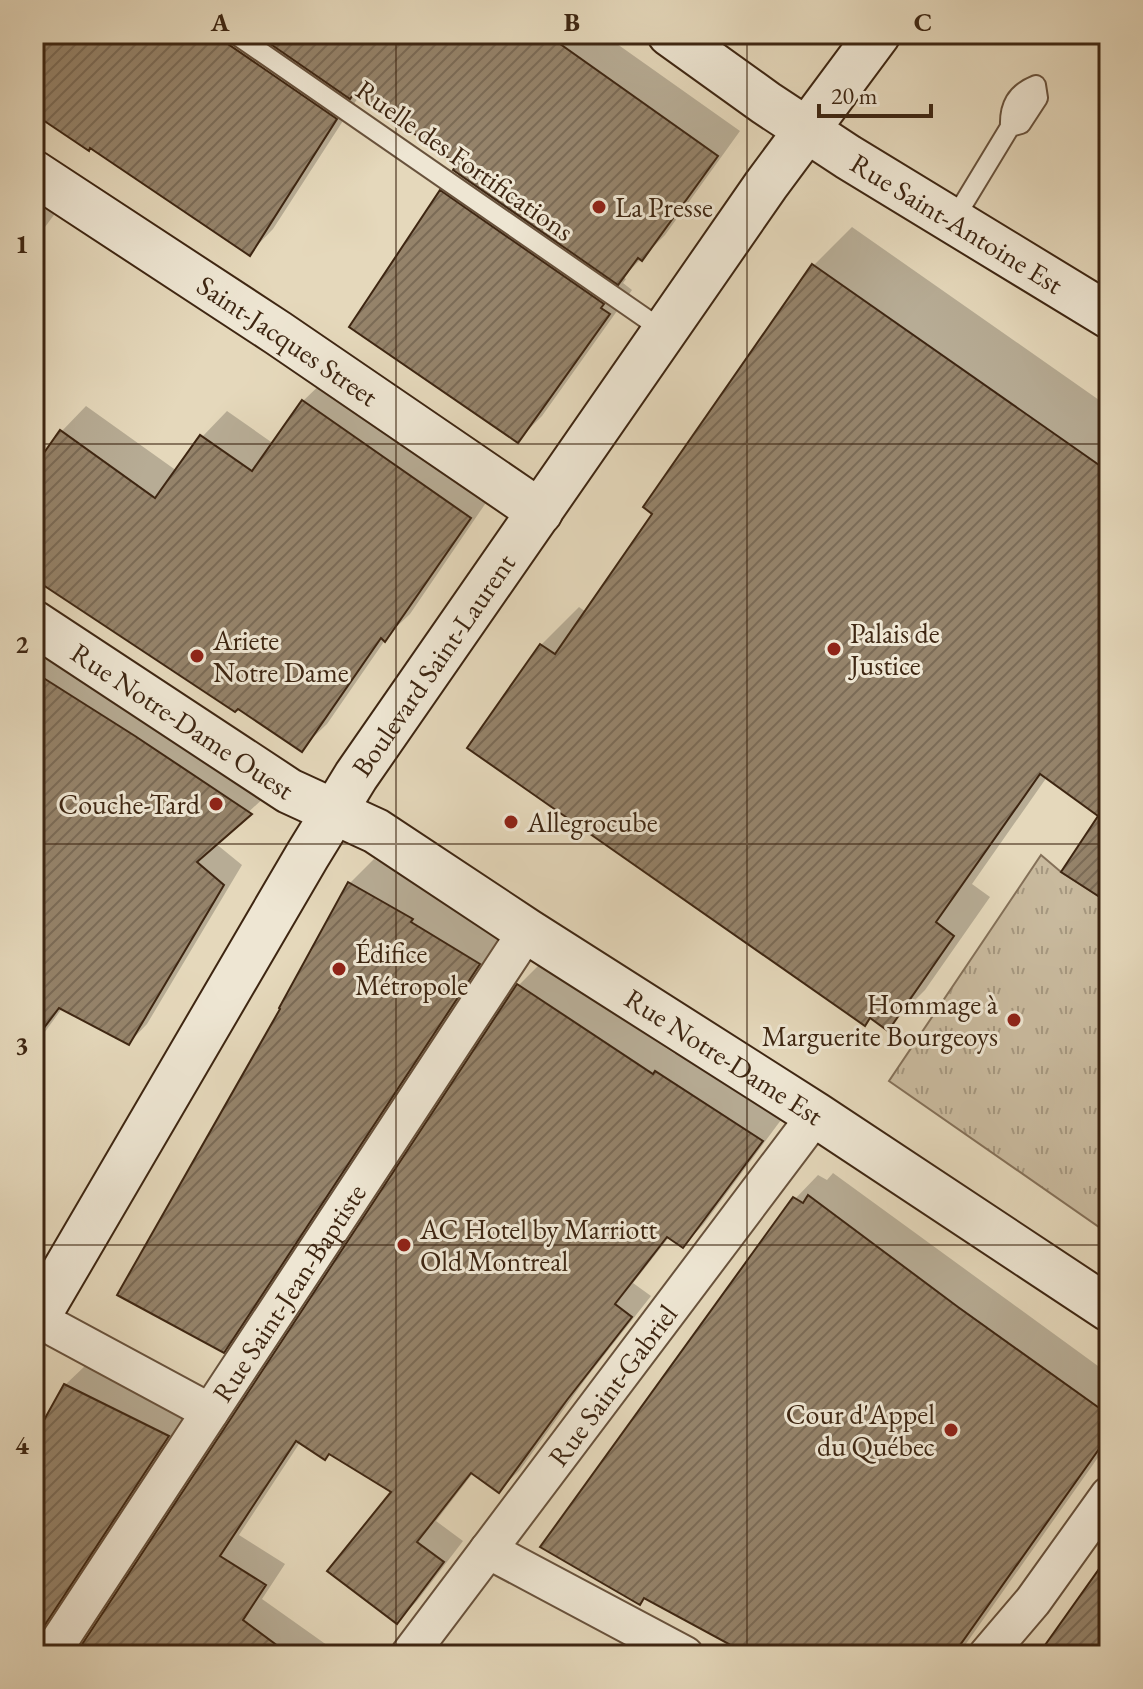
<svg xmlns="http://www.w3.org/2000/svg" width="1143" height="1689" viewBox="0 0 1143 1689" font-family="'EB Garamond',serif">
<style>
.park{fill:url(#park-tufts);stroke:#847058;stroke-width:2}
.shadow{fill:#0003}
.building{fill:url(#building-hatch);stroke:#3e2612;stroke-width:2}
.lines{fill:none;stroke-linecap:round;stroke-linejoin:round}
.lane-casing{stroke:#68523c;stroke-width:22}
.street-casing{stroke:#68523c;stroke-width:40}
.secondary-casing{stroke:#3e2612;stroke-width:48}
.lane{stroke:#eee6d3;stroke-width:18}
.street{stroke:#eee6d3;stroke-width:36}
.secondary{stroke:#eee6d3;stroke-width:44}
.grid{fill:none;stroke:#3e2612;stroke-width:2;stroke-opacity:0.55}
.poi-dot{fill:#8f2418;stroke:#eee6d3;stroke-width:3}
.labels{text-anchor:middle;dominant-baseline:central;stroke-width:6;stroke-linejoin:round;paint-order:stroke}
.street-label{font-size:28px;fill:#3e2612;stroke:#eee6d3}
.poi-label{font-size:28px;fill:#3e2612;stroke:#eee6d3;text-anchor:start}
.neatline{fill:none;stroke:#3e2612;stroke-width:3}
.grid-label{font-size:26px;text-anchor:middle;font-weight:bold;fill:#3e2612}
</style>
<defs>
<pattern id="park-tufts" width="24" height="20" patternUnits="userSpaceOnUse" patternTransform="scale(2)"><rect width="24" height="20" fill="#c9ba9e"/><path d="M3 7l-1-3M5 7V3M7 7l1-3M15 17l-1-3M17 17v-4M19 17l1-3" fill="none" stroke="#a5977f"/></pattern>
<pattern id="building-hatch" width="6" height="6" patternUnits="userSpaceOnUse" patternTransform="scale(2)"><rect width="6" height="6" fill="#95836a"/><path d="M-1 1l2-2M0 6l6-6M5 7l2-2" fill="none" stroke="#7b6b56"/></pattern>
</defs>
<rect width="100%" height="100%" fill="#e5d8bb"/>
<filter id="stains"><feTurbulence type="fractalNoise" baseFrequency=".0025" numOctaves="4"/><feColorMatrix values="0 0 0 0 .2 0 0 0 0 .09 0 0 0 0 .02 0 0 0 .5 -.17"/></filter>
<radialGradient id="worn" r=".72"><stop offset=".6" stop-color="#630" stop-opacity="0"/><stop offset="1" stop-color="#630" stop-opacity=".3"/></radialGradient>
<path class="park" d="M1041,855L1061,872L1109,903V1234L889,1081Z"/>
<path class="shadow" d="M34,34H603L740,131L665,235L623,277L626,279L623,283L632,290L542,416L518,440L442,192L460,173L459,163L361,93L273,229L250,253L91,146L34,111Z
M34,184L62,204L34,242Z
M852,227L1109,407V901L1100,815L1047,777L972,884L990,897L925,990L887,1028L541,645L579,607L586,612L655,513L646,506L814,265Z
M329,376L494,491L410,614L390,633L327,724L301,749L34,576V470L61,432L86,406L177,471L202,437L227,411L274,444L303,401Z
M34,640L268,794L215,843L242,865L147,1024L129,1043L63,1007L34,1047Z
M374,859L436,894L435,897L504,938L249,1325L224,1350L283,1008L349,884Z
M539,965L675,1054L677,1052L781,1120L703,1225L683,1246L670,1236L633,1283L651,1296L587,1377L519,1471L498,1491L473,1473L436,1521L463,1541L417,1601L397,1622L394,1492L330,1452L301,1441L239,1535L285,1564L262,1599L341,1655H78L519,985Z
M833,1173L1109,1374V1442L958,1655H753L795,1199L818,1175L827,1180Z
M86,1365L188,1415L34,1655V1443L65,1385Z
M631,1638L662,1655H613Z"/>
<path class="building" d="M34,34H223L228,44L337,119L250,256L90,148L89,151L34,114Z
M256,34H546L718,156L642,261L638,258L618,285L453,170L457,164L355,92L350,99Z
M440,190L604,304L601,308L610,314L518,443L349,327Z
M812,264L1109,472V903L1061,872L1098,816L1040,774L936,922L954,936L888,1031L870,1018L865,1026L467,748L540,644L555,654L652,514L643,507Z
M302,400L471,518L385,642L381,638L302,752L238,709L235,712L34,579V467L60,430L155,498L200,435L252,471Z
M34,672L135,736L252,814L197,862L224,885L129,1045L59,1008L34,1041Z
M348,882L413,919L411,922L480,964L224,1353L117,1295L280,1009L279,1008Z
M517,984L653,1074L655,1071L763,1141L683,1248L667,1237L615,1304L632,1317L567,1400L499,1493L471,1473L417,1542L444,1562L397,1624L327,1571L391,1492L329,1454L325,1460L296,1441L220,1556L266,1585L243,1620L290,1655H75Z
M808,1195L958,1307L1109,1415V1435L953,1655H749L644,1598L640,1605L540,1547L793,1197L803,1203Z
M64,1384L169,1436L39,1634L34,1631V1438Z
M1109,1555V1655H1038Z"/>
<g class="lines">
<g class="lane-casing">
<path id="lane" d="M235,34L664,331
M953,221L1010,127C1009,106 1016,93 1036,85L1038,98L1021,124L1010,127"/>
</g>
<g class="street-casing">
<g id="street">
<path d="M34,1317L210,1412"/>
<path d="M488,1550L685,1655"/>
<path id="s1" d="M50,1655L527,931"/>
<path id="s2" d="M409,1655L816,1115"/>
<path d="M987,1655L1033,1601L1109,1495"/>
</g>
</g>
<g class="secondary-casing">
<g id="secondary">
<path id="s3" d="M670,34L766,103L848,157L1109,316"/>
<path id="s4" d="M34,173L278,333L540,512"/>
<path id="s5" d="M34,623L289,791L376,831L527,931L816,1115L1109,1309"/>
<path id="s6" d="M34,1323L307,856L356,776L766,185L878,34"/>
</g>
</g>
<use href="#lane" class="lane"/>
<use href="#street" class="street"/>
<use href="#secondary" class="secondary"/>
</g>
<path class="grid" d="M396,34V1655M747,34V1655M34,444H1109M34,844H1109M34,1245H1109"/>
<g class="poi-dot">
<circle cx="599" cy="207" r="8"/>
<circle cx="834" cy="649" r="8"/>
<circle cx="197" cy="656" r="8"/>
<circle cx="216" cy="804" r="8"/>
<circle cx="511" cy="822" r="8"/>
<circle cx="339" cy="969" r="8"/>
<circle cx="1014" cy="1020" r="8"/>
<circle cx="404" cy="1245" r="8"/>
<circle cx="951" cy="1430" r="8"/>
</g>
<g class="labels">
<g class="street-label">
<text transform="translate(465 160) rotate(35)">Ruelle des Fortifications</text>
<text stroke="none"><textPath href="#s3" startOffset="344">Rue Saint-Antoine Est</textPath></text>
<text stroke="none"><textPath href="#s4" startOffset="304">Saint-Jacques Street</textPath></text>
<text stroke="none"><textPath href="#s6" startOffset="770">Boulevard Saint-Laurent</textPath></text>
<text stroke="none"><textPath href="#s5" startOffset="178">Rue Notre-Dame Ouest</textPath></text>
<text stroke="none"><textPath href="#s5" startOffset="816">Rue Notre-Dame Est</textPath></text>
<text stroke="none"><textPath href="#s1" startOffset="434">Rue Saint-Jean-Baptiste</textPath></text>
<text stroke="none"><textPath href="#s2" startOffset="338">Rue Saint-Gabriel</textPath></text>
</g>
<g class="poi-label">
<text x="615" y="207">La Presse</text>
<text x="850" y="633">Palais de<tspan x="850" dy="32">Justice</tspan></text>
<text x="213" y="640">Ariete<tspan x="213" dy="32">Notre Dame</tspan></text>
<text x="200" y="804" text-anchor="end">Couche-Tard</text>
<text x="527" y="822">Allegrocube</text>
<text x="355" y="953">Édifice<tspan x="355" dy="32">Métropole</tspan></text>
<text x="998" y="1004" text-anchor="end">Hommage à<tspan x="998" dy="32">Marguerite Bourgeoys</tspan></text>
<text x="420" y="1229">AC Hotel by Marriott<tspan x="420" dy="32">Old Montreal</tspan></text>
<text x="935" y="1414" text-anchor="end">Cour d'Appel<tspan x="935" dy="32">du Québec</tspan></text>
</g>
</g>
<rect width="1143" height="1689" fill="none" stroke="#e5d8bb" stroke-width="88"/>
<path d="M819 104v12h112v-12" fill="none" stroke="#3e2612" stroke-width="4"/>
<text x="831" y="104" font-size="24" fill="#3e2612" stroke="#eee6d3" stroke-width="6" paint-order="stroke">20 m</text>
<rect x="44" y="44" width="1055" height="1601" class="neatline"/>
<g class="grid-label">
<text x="220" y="31">A</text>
<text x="572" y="31">B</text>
<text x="923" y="31">C</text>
<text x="22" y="253">1</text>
<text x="22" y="653">2</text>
<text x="22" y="1054">3</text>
<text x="22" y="1454">4</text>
</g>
<rect width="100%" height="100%" filter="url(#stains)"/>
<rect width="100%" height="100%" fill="url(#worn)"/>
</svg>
